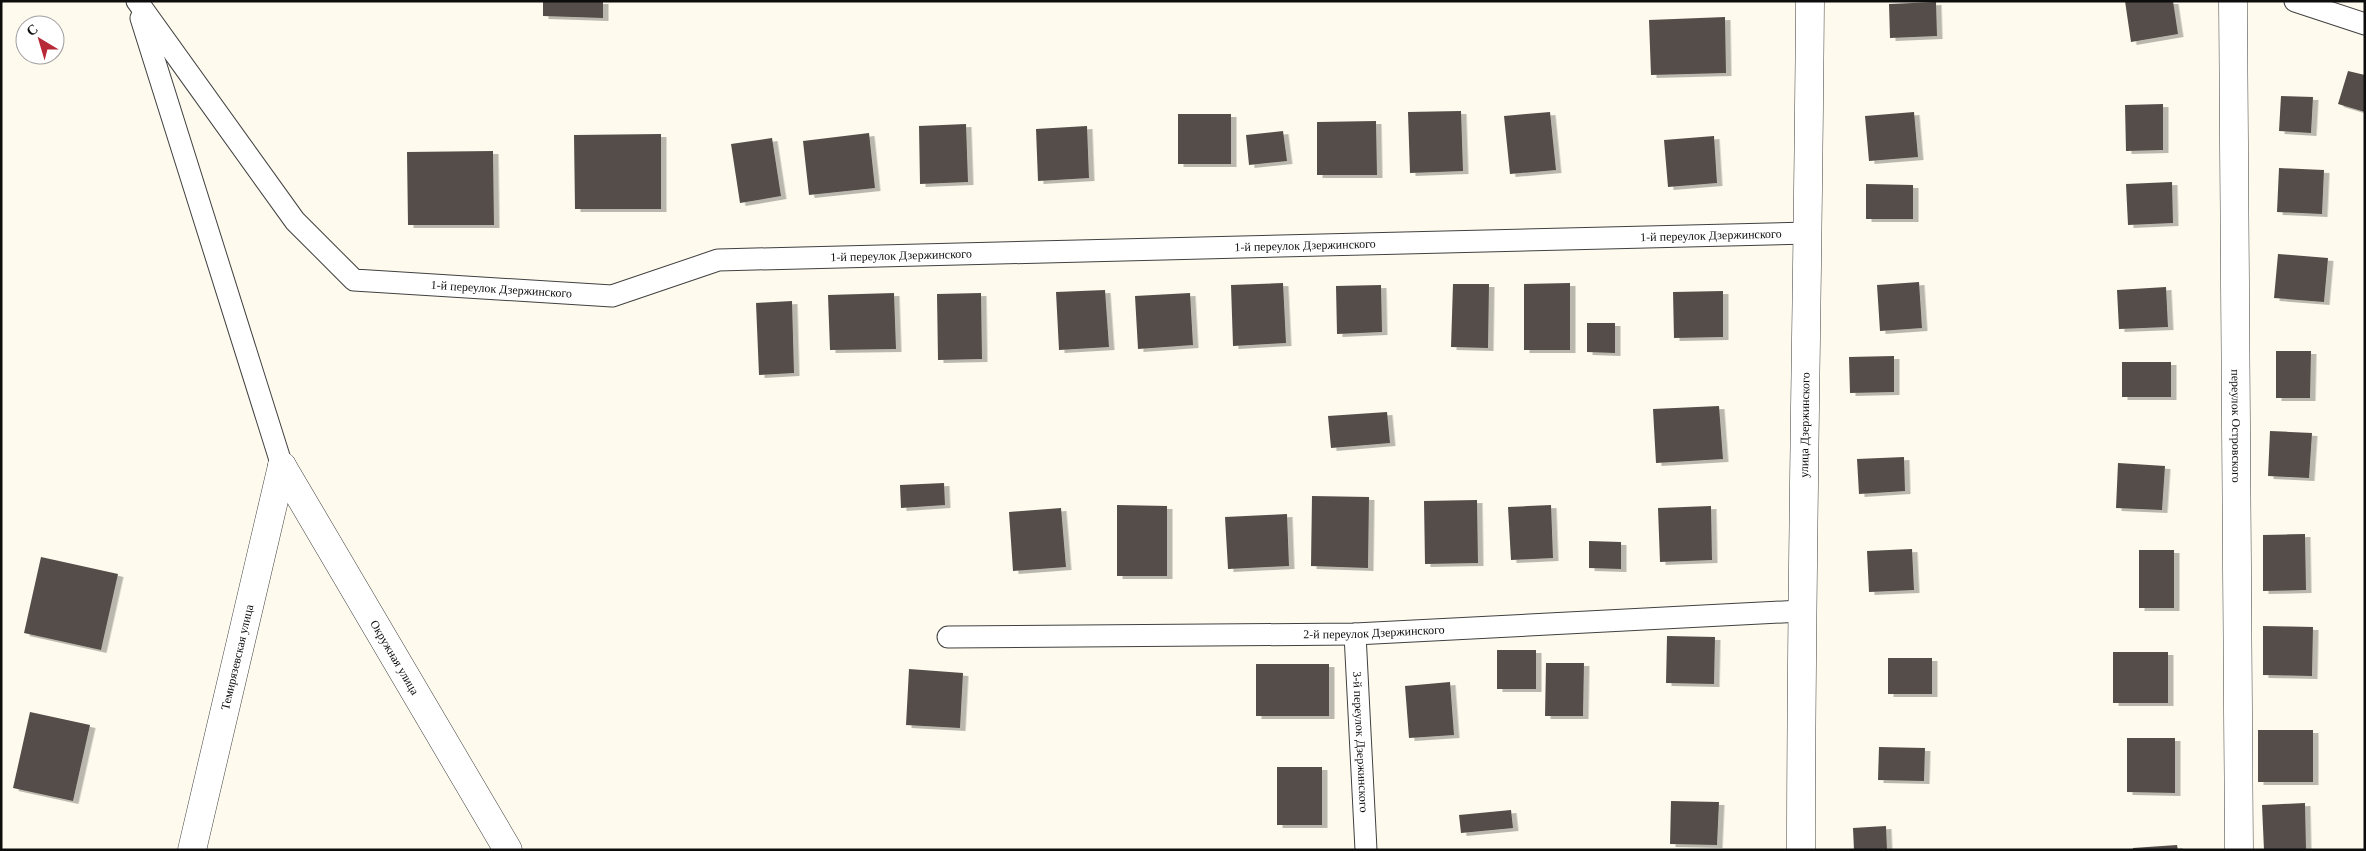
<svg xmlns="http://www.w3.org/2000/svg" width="2366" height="851" viewBox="0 0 2366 851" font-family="Georgia,serif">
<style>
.building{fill:#554d49;filter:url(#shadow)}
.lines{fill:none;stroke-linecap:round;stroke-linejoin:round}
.service-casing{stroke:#404040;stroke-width:23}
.minor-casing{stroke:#404040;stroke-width:29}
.service{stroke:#fff;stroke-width:21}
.minor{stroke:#fff;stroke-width:28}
.labels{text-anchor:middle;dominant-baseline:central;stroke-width:5;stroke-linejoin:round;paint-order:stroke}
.street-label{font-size:12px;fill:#0d0d0d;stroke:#fff}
</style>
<defs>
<filter id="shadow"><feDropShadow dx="5.5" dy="3" stdDeviation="0" flood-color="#0004"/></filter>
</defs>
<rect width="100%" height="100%" fill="#fefaed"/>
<path class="building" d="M543,1H603V18L543,16Z
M2125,1H2173L2178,34L2131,42Z
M1936,2L1937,36L1890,38L1889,4Z
M1725,17L1726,73L1651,75L1649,20Z
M2348,71L2365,75V112L2338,104Z
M2281,96L2313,97L2311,133L2279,131Z
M2163,104V150L2126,151L2125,105Z
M1461,111L1463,171L1410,173L1408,112Z
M1550,112L1556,170L1510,174L1504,116Z
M1914,112L1918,157L1869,161L1865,116Z
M1178,114H1231V164H1178Z
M1376,121L1377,175H1317V122Z
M966,124L968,182L920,184L919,126Z
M1087,126L1089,178L1038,181L1036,129Z
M1283,131L1287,161L1249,165L1246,135Z
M869,133L875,188L809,195L803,141Z
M661,134V209H575L574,135Z
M1714,136L1717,183L1668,187L1664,140Z
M772,138L781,196L740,203L731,144Z
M493,151L494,225H408L407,152Z
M2279,168L2324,170L2322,214L2277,212Z
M2172,182L2173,223L2128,225L2126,184Z
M1866,184L1913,185V219H1866Z
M2278,254L2328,258L2324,302L2274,298Z
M1919,282L1922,328L1880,331L1877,285Z
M1283,283L1286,343L1233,346L1231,285Z
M1570,283V350H1524V284Z
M1453,284H1489L1488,348L1451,347Z
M1381,285L1382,332L1337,334L1336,286Z
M2166,287L2168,327L2119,329L2117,290Z
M1105,290L1109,347L1059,350L1056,292Z
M1723,291V337L1674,338L1673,292Z
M894,293L896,349L830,350L828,295Z
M981,293L982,359L938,360L937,294Z
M1190,293L1193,345L1138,349L1135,296Z
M792,301L794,373L759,375L756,303Z
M1587,323H1615V353L1587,352Z
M2276,351H2311L2310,398H2276Z
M1894,356V392L1850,393L1849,357Z
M2122,362H2171V397H2122Z
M1719,406L1723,459L1656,463L1653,409Z
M1387,412L1390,443L1331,448L1328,416Z
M2270,431L2312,433L2309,478L2268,476Z
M1904,457L1905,491L1859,494L1857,459Z
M2118,463L2165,466L2162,510L2116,508Z
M944,483L945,505L901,508L900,485Z
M1312,496L1369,497L1368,568L1311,566Z
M1477,500L1478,563L1425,564L1424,501Z
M1117,505L1167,506V576H1117Z
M1551,505L1553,558L1511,560L1508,507Z
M1711,506L1712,560L1660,562L1658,508Z
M1061,508L1066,567L1013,571L1009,512Z
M1287,514L1289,566L1228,569L1225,517Z
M2305,534L2306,590L2263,591V535Z
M1589,541L1621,542V569L1589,568Z
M1912,549L1914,590L1869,592L1867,551Z
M2139,550H2174V608H2139Z
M41,557L118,574L101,650L24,633Z
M2263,626L2313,627L2312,676L2263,675Z
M1667,636L1715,637L1714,684L1666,683Z
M1497,650H1536V689H1497Z
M2113,652H2168V703H2113Z
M1888,658H1932V694H1888Z
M1546,663H1584L1583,716H1545Z
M1256,664H1329V716H1256Z
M909,669L963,673L960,728L906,725Z
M1450,682L1454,735L1409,738L1405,686Z
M30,712L90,725L73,801L13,788Z
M2258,730H2313V782H2258Z
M2127,738H2175V793L2127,792Z
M1879,747L1925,748L1924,781L1878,780Z
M1277,767H1322V825H1277Z
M1671,801L1719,802L1717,845L1670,844Z
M2305,803L2306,849L2264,850L2262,805Z
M1511,810L1513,828L1461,833L1459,815Z
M1886,826L1887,850H1854L1853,828Z
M2177,845L2178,850H2133V848Z"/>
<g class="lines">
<g class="service-casing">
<g id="service">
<path id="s1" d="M137,1L295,221L354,280L612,296L718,260L1809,233"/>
<path d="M2295,1L2365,24"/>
<path d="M141,18L282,466"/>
<path id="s2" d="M1355,634L1366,850"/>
<path id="s3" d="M948,637L1355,634L1801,611"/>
</g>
</g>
<g class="minor-casing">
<g id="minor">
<path id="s4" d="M2233,1L2239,850"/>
<path id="s5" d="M282,466L508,850"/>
<path id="s6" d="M192,850L282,466"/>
<path id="s7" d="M1801,850C1801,567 1808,284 1810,1"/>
</g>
</g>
<use href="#service" class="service"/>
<use href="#minor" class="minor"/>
</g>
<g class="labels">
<g class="street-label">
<text stroke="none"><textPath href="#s1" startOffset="1718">1-й переулок Дзержинского</textPath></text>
<text stroke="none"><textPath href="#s1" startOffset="1312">1-й переулок Дзержинского</textPath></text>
<text stroke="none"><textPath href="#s1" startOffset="908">1-й переулок Дзержинского</textPath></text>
<text stroke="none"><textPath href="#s1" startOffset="502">1-й переулок Дзержинского</textPath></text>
<text stroke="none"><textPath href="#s7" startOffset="425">улица Дзержинского</textPath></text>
<text stroke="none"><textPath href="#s4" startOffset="425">переулок Островского</textPath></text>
<text stroke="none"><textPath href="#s3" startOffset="426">2-й переулок Дзержинского</textPath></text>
<text stroke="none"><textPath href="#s6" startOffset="198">Темирязевская улица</textPath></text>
<text stroke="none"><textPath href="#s5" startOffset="222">Окружная улица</textPath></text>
<text stroke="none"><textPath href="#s2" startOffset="108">3-й переулок Дзержинского</textPath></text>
</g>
</g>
<rect width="2366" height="851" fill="none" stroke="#0d0d0d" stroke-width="5"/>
<g transform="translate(40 40) rotate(322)"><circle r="24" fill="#ffffff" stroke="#9e9e9e"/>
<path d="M0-4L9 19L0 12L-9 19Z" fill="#b82938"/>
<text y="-8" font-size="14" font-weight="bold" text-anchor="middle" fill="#0d0d0d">С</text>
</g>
</svg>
